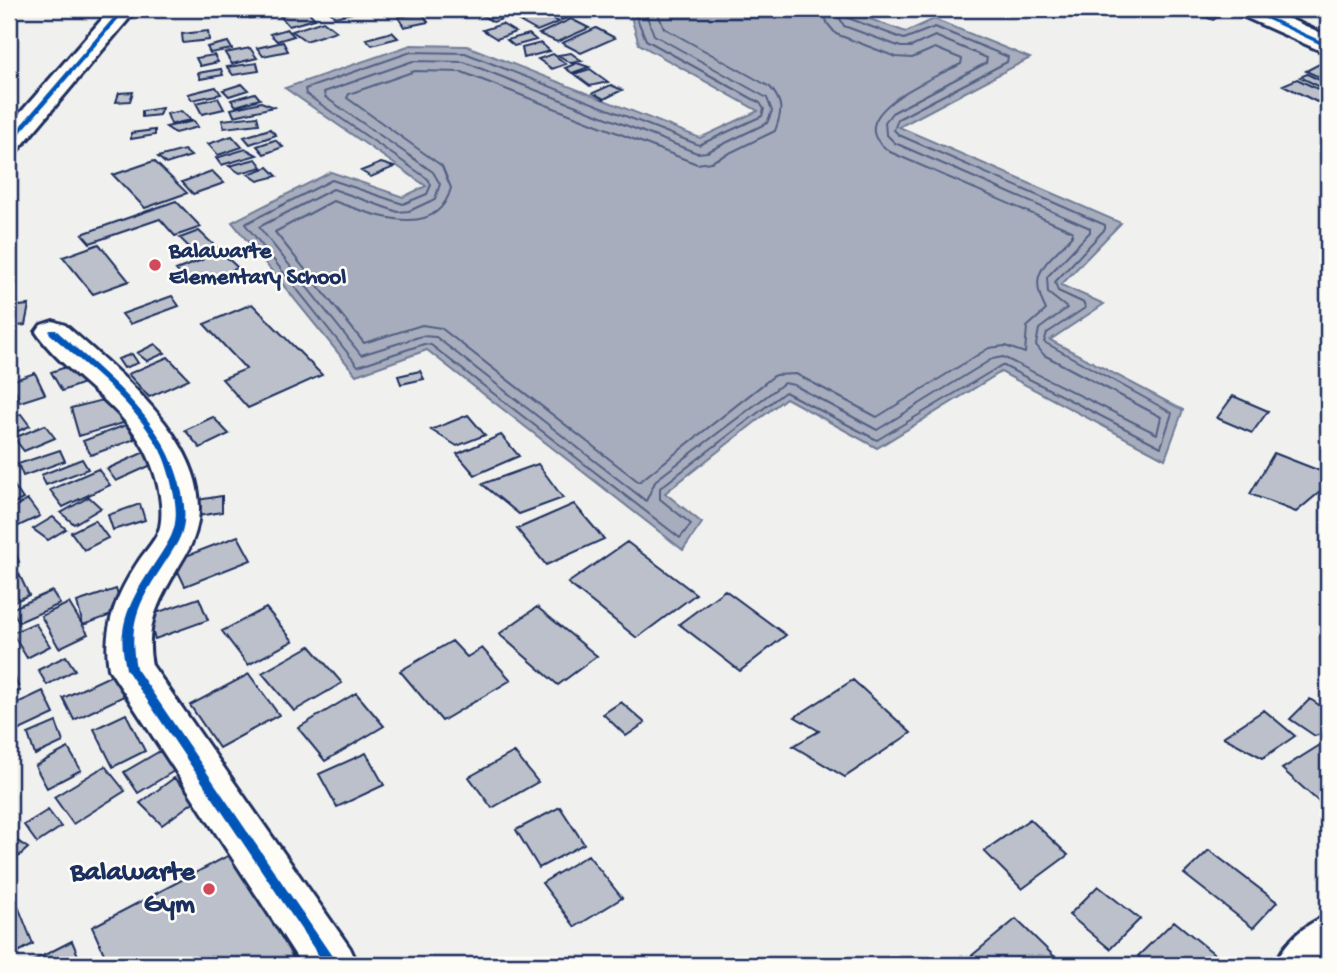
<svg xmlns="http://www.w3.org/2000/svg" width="1337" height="974" viewBox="0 0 1337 974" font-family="'Gochi Hand',sans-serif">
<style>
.water{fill:#a7adbd;stroke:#6f7b97;stroke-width:2}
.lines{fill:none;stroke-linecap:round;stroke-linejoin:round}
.shore{stroke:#536184;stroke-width:2}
.building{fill:#bbc0ca;stroke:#1b2f5e;stroke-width:2}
.minor-casing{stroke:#1b2f5e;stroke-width:6}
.minor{fill:#fdfcf7;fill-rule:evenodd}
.cycleway-casing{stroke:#fdfcf7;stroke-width:4}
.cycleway{fill:#0057b8;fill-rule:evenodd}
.poi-dot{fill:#d1495b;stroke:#fdfcf7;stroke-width:2.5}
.labels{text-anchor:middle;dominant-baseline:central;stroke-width:5;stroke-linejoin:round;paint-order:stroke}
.poi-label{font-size:23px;font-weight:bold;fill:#1b2f5e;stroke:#fdfcf7;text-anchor:start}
.near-poi-label{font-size:28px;font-weight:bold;fill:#1b2f5e;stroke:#fdfcf7;text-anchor:end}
</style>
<rect width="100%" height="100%" fill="#f0f0ee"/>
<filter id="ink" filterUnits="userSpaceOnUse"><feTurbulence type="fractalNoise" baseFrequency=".0143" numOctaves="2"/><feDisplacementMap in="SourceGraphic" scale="14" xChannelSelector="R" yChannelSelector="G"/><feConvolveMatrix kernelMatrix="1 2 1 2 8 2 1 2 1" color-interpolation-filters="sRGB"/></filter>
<g filter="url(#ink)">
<path class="water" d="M625,9H842L906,32L934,19L1030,58L899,127L1121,223L1061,285L1104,304L1050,340L1183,410L1165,459L1001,372L877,448L786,398L665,493L702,523L683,550L427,350L356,375L232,222L331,172L403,197L426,186L285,88L411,45L467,46L700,138L758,111L639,44L631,17Z"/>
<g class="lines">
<path class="shore" d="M633,9L646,40L760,103L764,109L762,116L699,145L465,53L411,52L305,89L306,94L428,179L431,185L427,194L403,204L332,180L245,224L358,366L424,344L431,345L680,538L691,524L660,499V488L785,392L877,440L1002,365L1161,447L1172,413L1044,342L1047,333L1085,308L1084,303L1058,291L1055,282L1105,229V225L899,135L894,130L898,119L1007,62L1008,57L935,27L904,39L848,18L844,9
M644,9L654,35L767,98L772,111L767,123L707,152L697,153L464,62L413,61L324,92L325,97L433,172L440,184L435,199L409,211L398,212L333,189L259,227L361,355L422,336L436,337L646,501L656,480L784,383L794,385L877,430L992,359L1003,357L1157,434L1161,417L1044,355L1036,345L1039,329L1067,308L1048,293L1047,277L1090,232V228L895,143L886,134L885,122L892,113L986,63L987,58L935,36L911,47H901L844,26L835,9
M656,9L664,28L770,87C784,103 782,112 775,131L711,162L697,164L462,72L415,71L349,94L347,98L442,166L451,188C436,244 368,212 333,201L275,232L364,343L422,325L441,328L639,482L775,375L796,374L877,417L989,348L1005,346L1025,353L1027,327L1046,310C1026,271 1047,264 1072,236V231L890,152C885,148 877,142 875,136C863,105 939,75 961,64L962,59L935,48L912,58L896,57L836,34L827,23L824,9"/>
</g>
<path class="building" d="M250,9H273L274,15L250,18Z
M306,9L315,19L289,26L280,16Z
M354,9L357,12L335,17L329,11Z
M560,9L574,16L562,20L547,12Z
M1213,9L1224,13L1213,20L1188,10Z
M487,10L502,19L493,22L478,13Z
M422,13L428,22L404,27L398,17Z
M541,13L559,22L537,31L519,21Z
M571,19L589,28L557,42L539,34Z
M323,21L336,31L306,41L292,31Z
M502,24L515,32L497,39L483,30Z
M596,28L615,38L581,53L562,43Z
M287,29L294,36L277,41L270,34Z
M208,31L209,40L183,43L182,34Z
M392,32L398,38L372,45L366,39Z
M529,34L536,40L514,46L507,40Z
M228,42L232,49L210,53L207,47Z
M283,42L288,51L263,56L257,48Z
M541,43L550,51L524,58L522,48Z
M250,48L257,58L232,64L225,53Z
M571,53L582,61L571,63L558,55Z
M553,54L566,64L552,69L538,59Z
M214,55L218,62L200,66L196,58Z
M1323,62L1328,64V81L1306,71Z
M257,63L259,71L233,75L227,67Z
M577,63L589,67L572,73L565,68Z
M221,69L223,75L200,79L198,73Z
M590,69L608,82L590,86L574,74Z
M1307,74L1328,84L1320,87L1300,77Z
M1297,79L1328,94V96L1317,102L1283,85Z
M242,84L248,90L229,96L223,90Z
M611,85L622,90L604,99L593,93Z
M216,87L221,94L192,100L188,94Z
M133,92L130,101L116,102L119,93Z
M255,93L260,99L236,106L231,100Z
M218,98L224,109L202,114L196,103Z
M261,102L274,107L234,116L231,109Z
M162,108L159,115L142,117V111Z
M181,111L191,120L171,124L167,114Z
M257,116L259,124L224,128L222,120Z
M194,121L198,127L175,133L166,127Z
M270,129L276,135L250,144L244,137Z
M155,130V135L131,139V133Z
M232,136L242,147L218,155L208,144Z
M275,140L283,147L264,154L257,146Z
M246,149L257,155L221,165L216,158Z
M184,150L191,156L166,164L158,157Z
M256,159L262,167L240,173L229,166Z
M154,161L187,193L145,208L113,175Z
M381,163L394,167L371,177L361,171Z
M268,167L277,176L258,181L248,174Z
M212,171L224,183L193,194L182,182Z
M176,201L201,227L175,236L160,219L90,243L82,234Z
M199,231L238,268L192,286L176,270L202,260L180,238Z
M99,244L129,281L93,294L63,257Z
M172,296L179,306L130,324L122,314Z
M252,304L322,375L248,408L222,379L246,369L204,324Z
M29,305L25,325L9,327V307Z
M155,344L165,353L147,361L137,353Z
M132,354L138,363L124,368L118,359Z
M168,357L189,379L149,397L128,374Z
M72,365L84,383L62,391L51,372Z
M420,371L424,379L401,384L398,376Z
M35,373L45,394L20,402L11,381Z
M1233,396L1268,411L1252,433L1217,418Z
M115,397L123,423L79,436L71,408Z
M21,414L30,426L9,435V420Z
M468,415L485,435L457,446L431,430Z
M213,417L229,434L200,448L185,430Z
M45,425L55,438L24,451L14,438Z
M126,425L135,439L91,455L83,441Z
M501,435L519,456L475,475L457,454Z
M60,450L65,461L23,476L18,464Z
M149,450L158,462L116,481L107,469Z
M1274,453L1328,474V485L1296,512L1250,494Z
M82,459L88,469L46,485L41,475Z
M538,464L563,498L519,514L482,484Z
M98,469L110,485L63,507L50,490Z
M9,478L23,499L9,506Z
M222,496V512L198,516L197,500Z
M89,497L101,508L74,524L61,513Z
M28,500L40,516L10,530L9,509Z
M140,504L145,520L113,530L108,515Z
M574,504L604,539L546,565L517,529Z
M53,517L66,529L48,540L33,529Z
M95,520L108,538L84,550L71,532Z
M238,536L251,560L185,586L173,561Z
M12,542L19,562L9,566V543Z
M627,542L696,594L637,638L568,583Z
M19,574L29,595L9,604V578Z
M116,589L123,611L83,625L77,602Z
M725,590L786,635L740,671L679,624Z
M52,591L60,604L19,622L11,609Z
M199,598L208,620L155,639L147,616Z
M69,603L88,634L59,648L41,616Z
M537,607L597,656L558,685L499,634Z
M266,608L293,641L248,665L222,631Z
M35,623L50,646L27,658L12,633Z
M452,641L467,657L482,648L511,680L442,721L400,671Z
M310,646L342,683L294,711L262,673Z
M66,656L75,670L47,685L38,670Z
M12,670L20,691L9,696V672Z
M249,674L279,715L219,748L190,705Z
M112,675L124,696L74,720L63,698Z
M853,680L911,733L845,777L793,746L819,731L795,717Z
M43,691L54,714L9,735V707Z
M356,693L384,726L325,761L298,728Z
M1310,699L1328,711V731L1315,736L1290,719Z
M621,702L645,723L626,736L603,714Z
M1264,710L1295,736L1263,758L1223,737Z
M126,714L145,751L113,767L94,729Z
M56,722L63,742L35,755L28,734Z
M1328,740V810L1282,769Z
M68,748L81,770L47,788L35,766Z
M160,751L174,771L138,793L124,772Z
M514,752L538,782L492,808L469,777Z
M366,753L384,785L337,807L319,774Z
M105,766L125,791L73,824L54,797Z
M174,778L196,800L162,825L140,803Z
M560,807L584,844L539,868L516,830Z
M48,810L61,827L37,843L24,825Z
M1030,819L1068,855L1022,889L984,851Z
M9,835L28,848L9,865Z
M1209,850L1277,902L1253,928L1184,874Z
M235,852L297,965H109L92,927Z
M588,855L622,898L575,927L542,883Z
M1098,886L1140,919L1110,949L1069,915Z
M16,901L33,944L9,957V905Z
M1016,919L1063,965H979L970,957Z
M1174,921L1223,961L1219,965H1149L1138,956Z
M72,941L82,965H25Z"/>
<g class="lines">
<g class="minor-casing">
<path id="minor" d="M111,9H137L19,149L9,152V126Z
M1235,9H1267L1328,36V54L1238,14Z
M53,321L65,325C124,377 239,466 185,556C164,592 143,621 152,665L350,948L358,965H302L109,669C102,628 117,593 140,559C147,549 157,539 160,527C165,504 156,471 145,450C119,400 65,375 36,332L41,325Z
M1328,915V965H1275C1285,941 1304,925 1328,915Z"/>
</g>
<use href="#minor" class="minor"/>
<g class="cycleway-casing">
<path id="cycleway" d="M121,9H127L11,144L9,145V139Z
M1244,9H1251L1328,44V48Z
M50,330H56C107,377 168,421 182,493C186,512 186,528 176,545C149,590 125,611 136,668L338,965H325L126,669C124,657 121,644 123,632C127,598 152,570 168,542C177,527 177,512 174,496C171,480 167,464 160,450C135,403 89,369 50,334L49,332Z"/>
</g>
<use href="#cycleway" class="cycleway"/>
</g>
</g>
<g class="poi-dot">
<circle cx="155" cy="265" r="7"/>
<circle cx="209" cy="889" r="7"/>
</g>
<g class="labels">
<g class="poi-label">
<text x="169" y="252">Balawarte<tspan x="169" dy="26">Elementary School</tspan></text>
</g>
<g class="near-poi-label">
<text x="195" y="873">Balawarte<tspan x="195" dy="32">Gym</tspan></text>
</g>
</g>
<rect width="1337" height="974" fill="none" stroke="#fdfcf7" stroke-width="35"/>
<rect x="18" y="18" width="1302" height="939" fill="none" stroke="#1b2f5e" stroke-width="2.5" filter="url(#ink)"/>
</svg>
